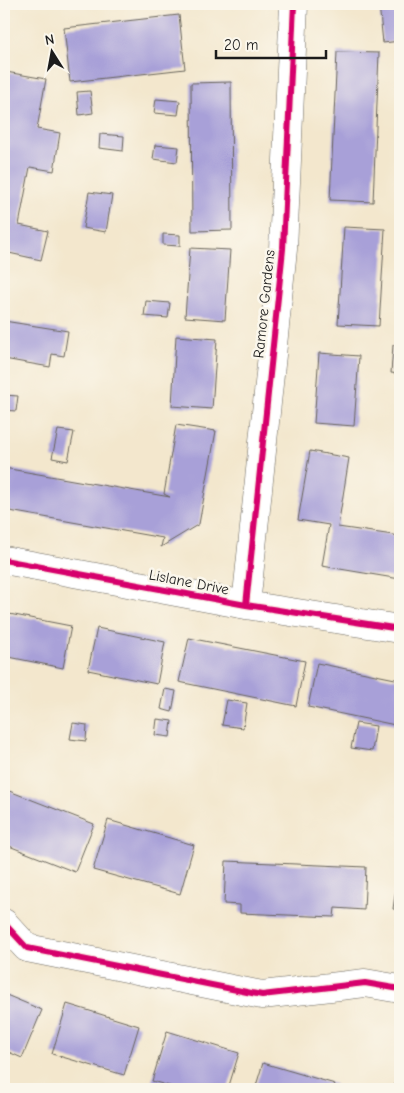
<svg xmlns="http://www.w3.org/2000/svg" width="404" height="1093" viewBox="0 0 404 1093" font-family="'Comic Neue',sans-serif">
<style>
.building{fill:#a8a0d8}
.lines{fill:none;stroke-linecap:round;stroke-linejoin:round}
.street-casing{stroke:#67635a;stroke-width:29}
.street{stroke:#fff;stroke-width:28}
.cycleway-casing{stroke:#fbf7ec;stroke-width:9}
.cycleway{stroke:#d6006c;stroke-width:6}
.labels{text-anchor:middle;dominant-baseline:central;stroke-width:5;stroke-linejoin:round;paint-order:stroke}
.street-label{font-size:15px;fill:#1c1c1c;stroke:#fbf7ec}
</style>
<rect width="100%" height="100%" fill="#fbf7ec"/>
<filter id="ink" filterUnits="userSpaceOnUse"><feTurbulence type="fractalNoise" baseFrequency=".02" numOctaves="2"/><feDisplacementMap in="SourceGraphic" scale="10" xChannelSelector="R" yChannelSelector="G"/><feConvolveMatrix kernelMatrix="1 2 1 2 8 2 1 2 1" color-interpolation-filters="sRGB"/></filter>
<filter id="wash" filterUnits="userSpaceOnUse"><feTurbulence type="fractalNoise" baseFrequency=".0096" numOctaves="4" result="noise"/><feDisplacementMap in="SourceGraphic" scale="20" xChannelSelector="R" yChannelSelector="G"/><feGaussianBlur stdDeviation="1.12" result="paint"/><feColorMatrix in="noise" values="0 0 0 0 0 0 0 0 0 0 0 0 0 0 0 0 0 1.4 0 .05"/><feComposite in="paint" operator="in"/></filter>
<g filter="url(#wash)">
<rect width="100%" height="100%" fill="#f3e7cd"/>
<g id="blocks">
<path class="building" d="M379,4H400V41L383,43Z
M179,15L185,69L70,82L64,28Z
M337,52L379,53L373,202L330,200Z
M6,72L46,79L37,129L60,133L54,171L30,167L19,225L48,231L41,260L9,253L7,265L4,264V86Z
M231,82L232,230L192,231L191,83Z
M90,91L93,113L79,115L77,92Z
M156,99L180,101L178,115L154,113Z
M100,134L124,136L123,151L99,148Z
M155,145L179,147L177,162L153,159Z
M89,192L112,195L106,232L83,228Z
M344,227L385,229L379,326L338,324Z
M163,234L180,235V246L163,245Z
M190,248L230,250L225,320L185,317Z
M146,301L170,303L168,318L144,316Z
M4,321L68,331L64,356L52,354L50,367L4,359Z
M176,336L217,339L212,409L172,406Z
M393,345L400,346V374L391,373Z
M319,353L359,356L354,426L314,423Z
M4,395L18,396L16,411L4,410Z
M176,425L216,431L199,524L161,547L163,538L4,510V468L170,497L164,494Z
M58,430L74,432L68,461L52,458Z
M310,451L349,458L338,527L400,536V579L322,566L329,525L298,520Z
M4,613L71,626L63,668L4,656Z
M97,628L165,642L157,684L88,670Z
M189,638L305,661L296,706L179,682Z
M317,663L400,680V726L308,707Z
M165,689L176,691L172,712L161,709Z
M227,700L247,703L243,728L222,725Z
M157,719L172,721L170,737L155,735Z
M73,723L87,725L86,741L70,739Z
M356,723L376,726L372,751L351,748Z
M4,789L94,824L75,872L4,844Z
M108,820L194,845L180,894L93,870Z
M226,861L366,867L364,910L335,908L334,917L240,913V905L224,904Z
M399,868H400V910L393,909Z
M4,994L42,1010L22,1058L4,1050Z
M67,1004L139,1026L124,1075L52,1054Z
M167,1031L239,1053L228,1089H180L152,1081Z
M399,1054L400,1089H394V1088Z
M263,1063L335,1084L333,1089H255Z"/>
</g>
</g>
<g filter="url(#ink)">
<use href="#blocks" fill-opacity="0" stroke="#67635a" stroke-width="1"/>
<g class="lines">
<g class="street-casing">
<path id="street" d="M4,560L246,605L400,629
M246,605L283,249L294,4
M4,923L27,948L262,995L365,983L400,989"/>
</g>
<use href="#street" class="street"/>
<g class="cycleway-casing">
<path id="cycleway" d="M4,560L246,605L400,629
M246,605L283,249L294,4
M4,923L27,948L262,995L365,983L400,989"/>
</g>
<use href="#cycleway" class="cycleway"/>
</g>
</g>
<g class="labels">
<g class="street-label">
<text transform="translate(264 304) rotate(-84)">Ramore Gardens</text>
<text transform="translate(189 582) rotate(11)">Lislane Drive</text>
</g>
</g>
<rect width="404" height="1093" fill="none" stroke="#fbf7ec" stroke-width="20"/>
<g transform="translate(52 52) rotate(349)" stroke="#fbf7ec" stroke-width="4" paint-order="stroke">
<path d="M0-4L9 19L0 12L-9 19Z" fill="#1c1c1c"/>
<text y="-8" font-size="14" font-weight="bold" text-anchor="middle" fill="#1c1c1c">N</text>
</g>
<path d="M216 50v8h110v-8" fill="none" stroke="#1c1c1c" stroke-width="2.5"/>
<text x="224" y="50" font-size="15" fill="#1c1c1c" stroke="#fbf7ec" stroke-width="4" paint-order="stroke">20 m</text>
</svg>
